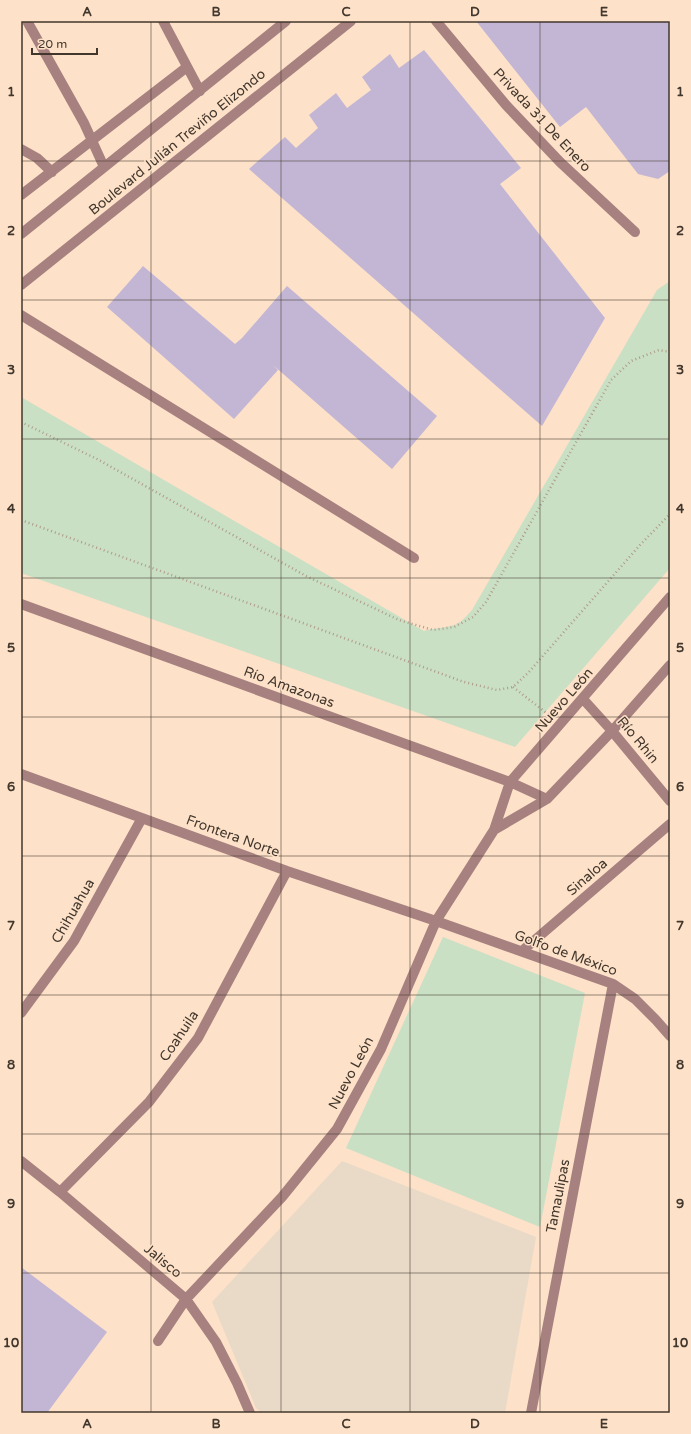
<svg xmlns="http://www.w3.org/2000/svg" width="691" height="1434" viewBox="0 0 691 1434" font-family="'Varela Round',sans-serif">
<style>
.education{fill:#e9dac8}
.green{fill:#c9e0c5}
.building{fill:#c3b6d5}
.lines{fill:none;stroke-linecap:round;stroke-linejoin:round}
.path{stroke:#b09b88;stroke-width:2.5;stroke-dasharray:1 3;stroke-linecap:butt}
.minor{stroke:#a7817f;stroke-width:10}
.grid{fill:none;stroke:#42372d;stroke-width:1;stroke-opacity:0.55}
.labels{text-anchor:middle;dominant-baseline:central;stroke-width:3;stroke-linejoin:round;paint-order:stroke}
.street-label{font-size:14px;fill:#42372d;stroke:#fde1c8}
.neatline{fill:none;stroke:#42372d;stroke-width:1.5}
.grid-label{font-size:13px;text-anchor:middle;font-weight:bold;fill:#42372d}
</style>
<rect width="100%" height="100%" fill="#fde1c8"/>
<path class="education" d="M342,1161L536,1237L505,1413H262L256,1408L212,1302Z"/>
<path class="green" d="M670,281V568L515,747L21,573V397L424,631C435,627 450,629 460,622C464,619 468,614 472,610L657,290Z
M443,937L585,993L540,1227L346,1148Z"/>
<path class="building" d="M476,21H670V171L658,179L638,174L586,107L560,127Z
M424,50L521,168L500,184L605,318L542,426L249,169L285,137L296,148L318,128L309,115L336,93L347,108L371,90L362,77L390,54L399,68Z
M143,266L235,344L242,338L287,286L437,416L392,469L273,365L278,370L234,419L107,307Z
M21,1267L107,1332L47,1413H21Z"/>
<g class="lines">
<path class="path" d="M21,422L97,459L306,576L399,620L433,630L454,627L473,617L486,602L611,380L631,361L659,350L670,352
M21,520L464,682L497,690L513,687L528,673L640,545L670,514
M513,687L549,715"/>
<path class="minor" d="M27,21L84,123L104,167
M163,21L200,91
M436,21L506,105L560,162L635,232
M21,149L37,158L52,172
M21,195L187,67
M21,234L286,21
M21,285L351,21
M21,315L414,558
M21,604L510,782L547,799
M583,699L612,731L670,801
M21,774L287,871L436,921L613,984L635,999L656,1020L670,1036
M494,830L547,799L612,731L670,665
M522,951L670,824
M21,1013L74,941L142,818
M21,1161L60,1192L186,1299L216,1342L237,1383L250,1413
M60,1192L149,1102L198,1038L287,871
M158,1341L186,1299L282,1197L337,1129L381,1049L436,921L494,830L510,782L670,597
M531,1413L613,984"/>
</g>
<path class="grid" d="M151,21V1413M281,21V1413M410,21V1413M540,21V1413M21,161H670M21,300H670M21,439H670M21,578H670M21,717H670M21,856H670M21,995H670M21,1134H670M21,1273H670"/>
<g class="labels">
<g class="street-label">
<text transform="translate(542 120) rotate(47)">Privada 31 De Enero</text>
<text transform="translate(177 142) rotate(-39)">Boulevard Julián Treviño Elizondo</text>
<text transform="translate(289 687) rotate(20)">Río Amazonas</text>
<text transform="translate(564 700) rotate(-49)">Nuevo León</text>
<text transform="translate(638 740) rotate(50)">Río Rhin</text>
<text transform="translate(233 836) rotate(20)">Frontera Norte</text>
<text transform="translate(587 877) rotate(-41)">Sinaloa</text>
<text transform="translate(73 911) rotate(-60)">Chihuahua</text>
<text transform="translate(566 953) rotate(20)">Golfo de México</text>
<text transform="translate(179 1036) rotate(-56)">Coahuila</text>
<text transform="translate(351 1073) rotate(-62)">Nuevo León</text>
<text transform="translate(558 1196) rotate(-79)">Tamaulipas</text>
<text transform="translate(163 1261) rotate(40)">Jalisco</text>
</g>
</g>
<rect width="691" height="1434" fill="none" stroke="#fde1c8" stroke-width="44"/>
<path d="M32 48v6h65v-6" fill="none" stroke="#42372d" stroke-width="2"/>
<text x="38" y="48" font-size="12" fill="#42372d" stroke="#fde1c8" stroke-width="3" paint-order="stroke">20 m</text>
<rect x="22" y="22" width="647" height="1390" class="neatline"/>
<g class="grid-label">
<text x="87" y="16">A</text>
<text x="216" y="16">B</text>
<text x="346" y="16">C</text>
<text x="475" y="16">D</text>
<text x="604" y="16">E</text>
<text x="11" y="96">1</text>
<text x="680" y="96">1</text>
<text x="11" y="235">2</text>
<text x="680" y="235">2</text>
<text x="11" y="374">3</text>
<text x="680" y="374">3</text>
<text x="11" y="513">4</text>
<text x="680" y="513">4</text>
<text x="11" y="652">5</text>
<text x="680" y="652">5</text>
<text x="11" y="791">6</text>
<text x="680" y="791">6</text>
<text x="11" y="930">7</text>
<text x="680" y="930">7</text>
<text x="11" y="1069">8</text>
<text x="680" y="1069">8</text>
<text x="11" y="1208">9</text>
<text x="680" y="1208">9</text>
<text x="11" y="1347">10</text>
<text x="680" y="1347">10</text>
<text x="87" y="1428">A</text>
<text x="216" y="1428">B</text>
<text x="346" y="1428">C</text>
<text x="475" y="1428">D</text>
<text x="604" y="1428">E</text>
</g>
</svg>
